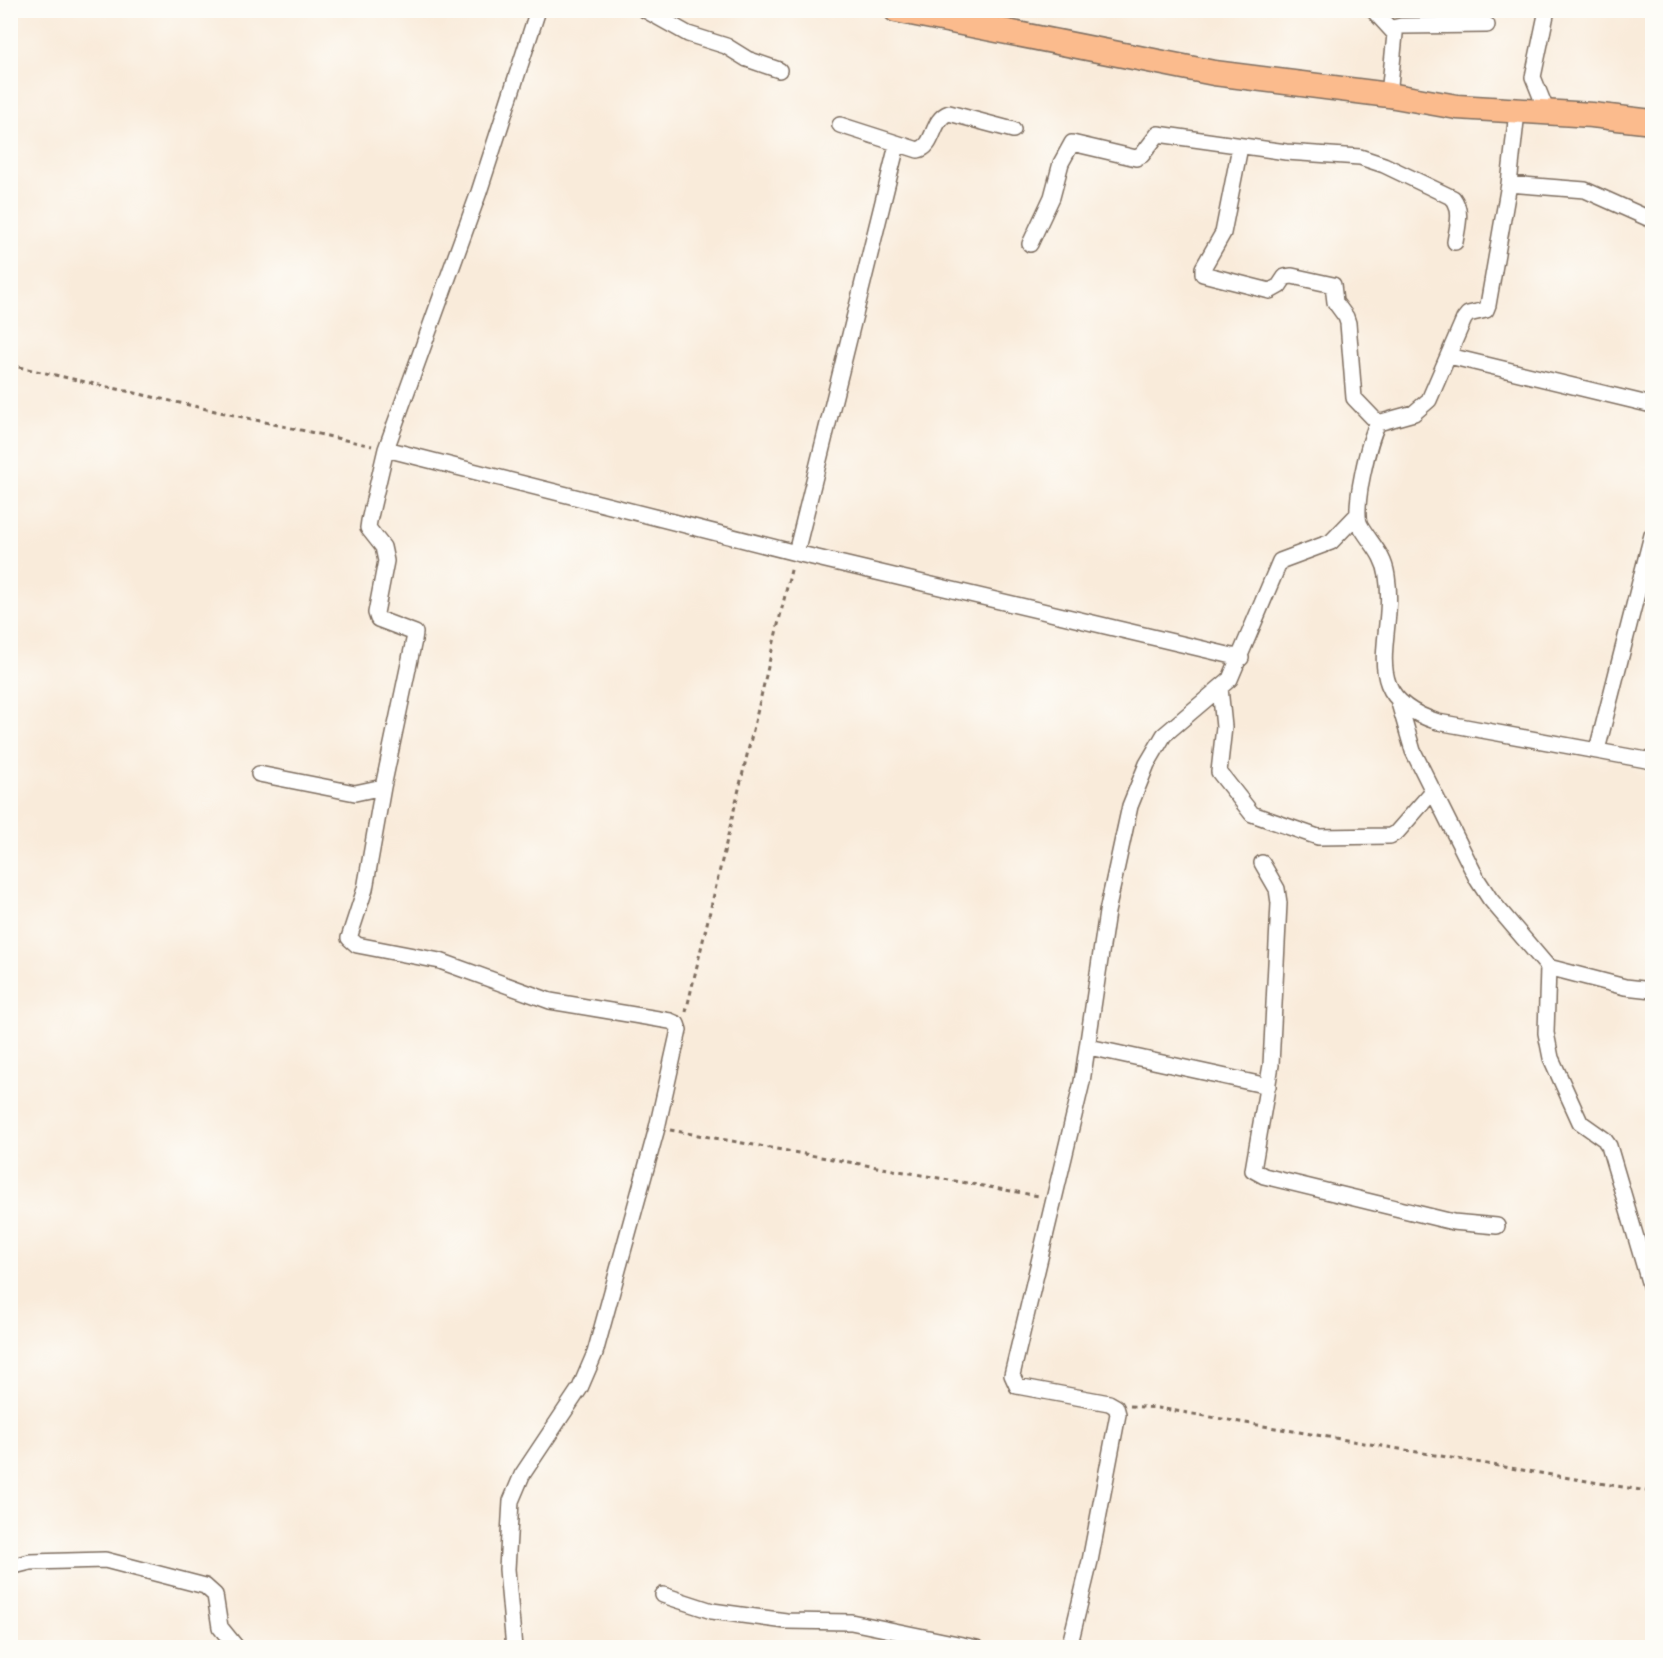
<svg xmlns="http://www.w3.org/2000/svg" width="1663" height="1658" viewBox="0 0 1663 1658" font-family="'Gentium Book Plus',serif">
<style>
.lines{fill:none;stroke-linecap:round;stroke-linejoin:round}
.street-casing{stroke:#7e6e60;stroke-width:18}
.primary-casing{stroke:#7e6e60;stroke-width:27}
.path{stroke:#7e6e60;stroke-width:3;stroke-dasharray:4.5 4.5;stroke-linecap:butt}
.street{stroke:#fff;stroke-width:15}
.primary{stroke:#fbbb8d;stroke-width:24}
</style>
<rect width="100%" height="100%" fill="#fdfcf7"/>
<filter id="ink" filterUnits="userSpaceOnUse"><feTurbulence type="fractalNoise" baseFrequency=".0167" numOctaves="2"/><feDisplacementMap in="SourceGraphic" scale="12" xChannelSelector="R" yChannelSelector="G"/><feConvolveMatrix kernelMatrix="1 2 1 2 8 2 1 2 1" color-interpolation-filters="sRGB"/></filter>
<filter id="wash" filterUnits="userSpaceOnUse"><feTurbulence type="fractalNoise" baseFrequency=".008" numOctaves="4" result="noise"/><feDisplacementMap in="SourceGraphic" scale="24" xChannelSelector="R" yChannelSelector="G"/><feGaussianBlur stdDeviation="1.35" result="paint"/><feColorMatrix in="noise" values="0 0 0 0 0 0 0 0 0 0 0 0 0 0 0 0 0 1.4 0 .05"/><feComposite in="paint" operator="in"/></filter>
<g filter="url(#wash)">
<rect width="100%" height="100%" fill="#f9ebda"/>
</g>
<g filter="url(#ink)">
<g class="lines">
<g class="street-casing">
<path id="street" d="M645,10L688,34L726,46L747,59L779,70
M1373,10L1395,34L1389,95
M1392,28L1401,26L1487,25
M1517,112L1509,184L1488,305L1486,310L1468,314L1464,319L1429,400L1414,413L1378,423C1369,439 1352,509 1360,525C1370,543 1384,554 1387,576C1397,639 1353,695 1438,722L1652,761
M1547,112L1533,77L1547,10
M840,125L918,150C935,147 931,119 949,113L1013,130
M1240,147L1223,233L1203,268V274L1270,291L1279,286L1285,277L1292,276L1333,285L1335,302L1346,317L1348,323L1354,398L1378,423
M1509,184L1585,190L1652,220
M1030,244L1052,197L1061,163L1072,143L1136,158L1142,155L1158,134L1286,152L1360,157L1384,165L1453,198C1463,211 1457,228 1455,242
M1449,356L1652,405
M386,449L796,553L1241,658
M796,553L897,145
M1220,688L1224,727L1219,772L1252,814L1318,837L1390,836L1397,832L1433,791
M1399,703L1413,751L1477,879L1490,899L1548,967L1546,1033L1551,1058L1580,1122L1604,1139L1609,1146L1652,1292
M1597,750L1652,535
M259,774L355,793L383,787
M1262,863L1277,889L1279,903L1271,1065L1253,1170L1264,1176L1453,1222L1497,1226
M1548,967L1625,987L1652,990
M1089,1047L1268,1086
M10,1567L30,1562L105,1560L205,1586L215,1595L220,1627L237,1648
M663,1595L712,1611L786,1621L851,1622L977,1648
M514,1648L507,1569L511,1501L522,1475L580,1388L595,1353L657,1128L679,1030L677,1024L670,1021L550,1001L440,961L357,945L349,938L365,889L383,787L414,640L415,633L378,619L376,613L386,561L383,547L368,528L369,521L386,449L479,192L538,10
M1069,1648L1090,1561L1118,1414L1116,1407L1109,1403L1017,1386L1012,1375L1082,1082L1107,912L1130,806L1147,764L1164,735L1230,679L1280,561L1331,542L1357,515"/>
</g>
<g class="primary-casing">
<path id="primary" d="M896,10L1214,73L1389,95L1457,107L1592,115L1652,122"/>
</g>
<path class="path" d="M10,365L372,446
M686,1012L792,566
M670,1130L1039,1196
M1130,1406L1158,1408L1652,1492"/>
<use href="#street" class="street"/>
<use href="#primary" class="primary"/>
</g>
</g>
<rect width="1663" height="1658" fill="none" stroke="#fdfcf7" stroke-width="36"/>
</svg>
